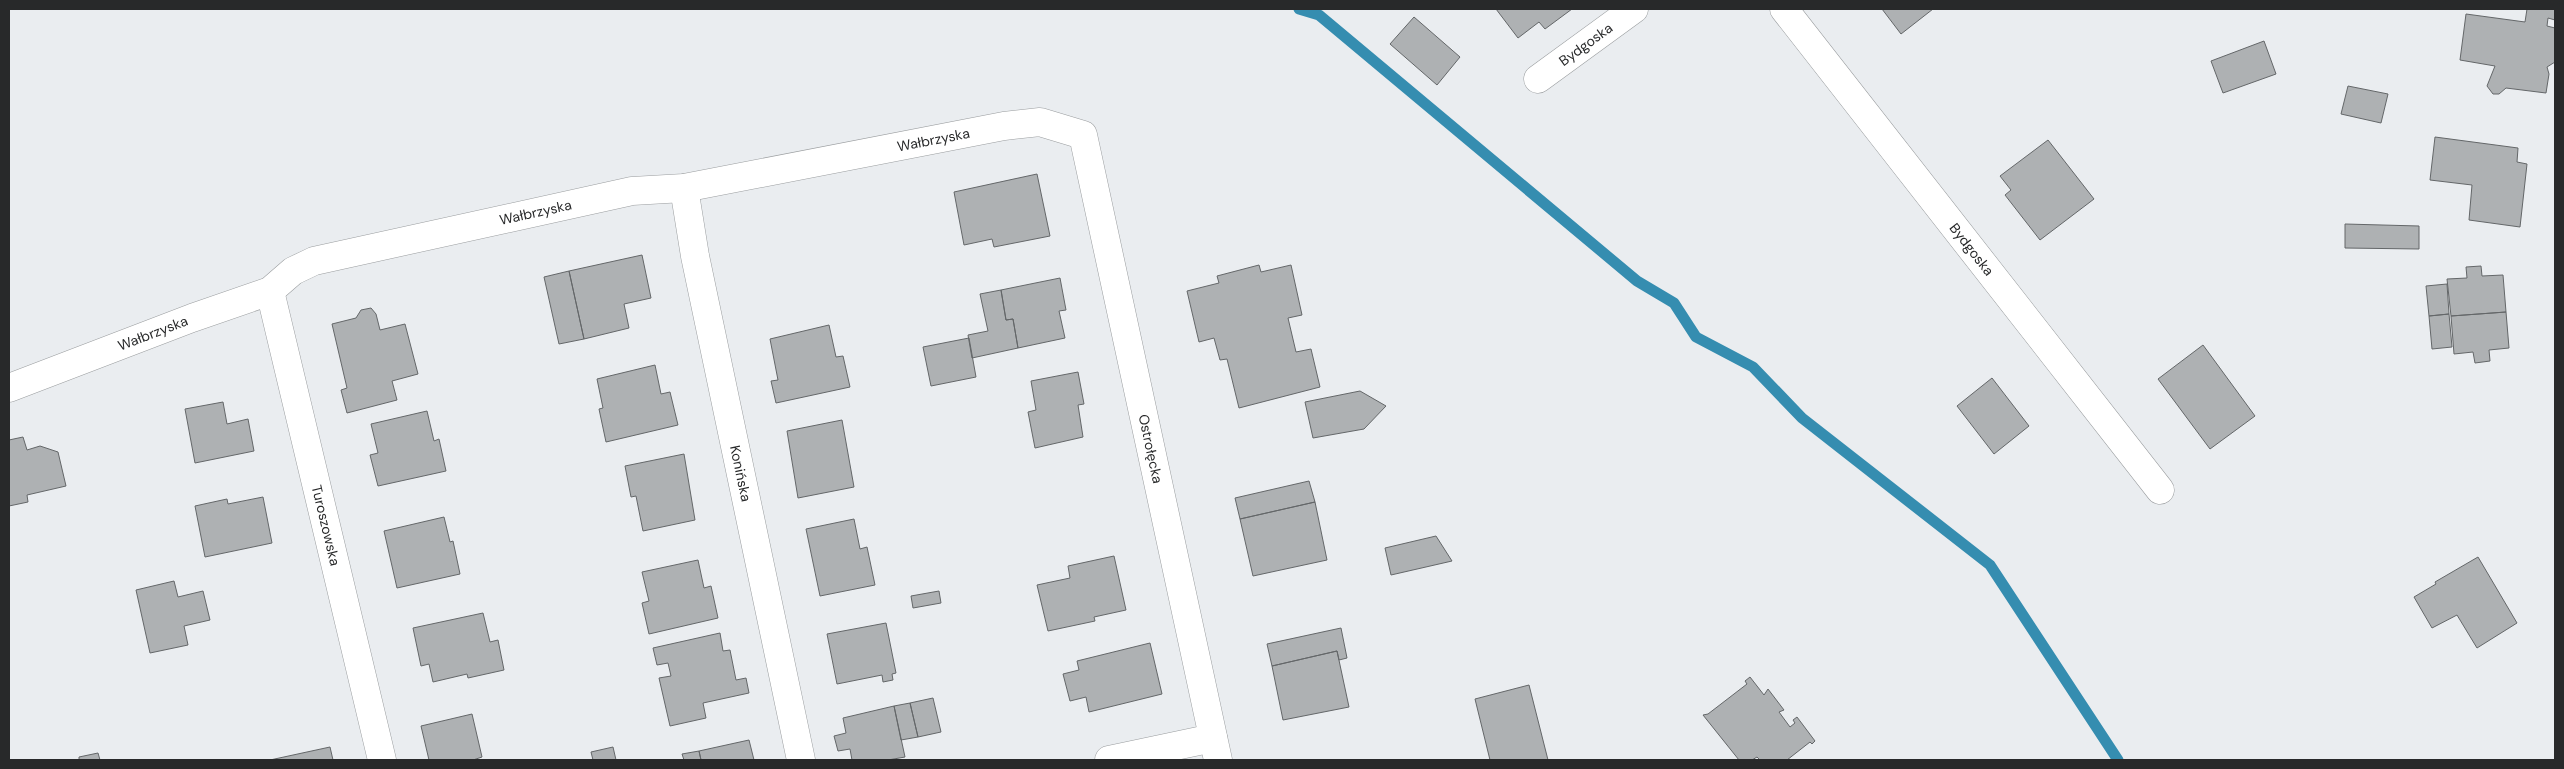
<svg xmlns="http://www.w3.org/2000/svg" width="2564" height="769" viewBox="0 0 2564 769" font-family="'DM Sans',sans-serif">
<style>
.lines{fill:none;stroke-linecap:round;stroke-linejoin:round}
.stream{stroke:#358db0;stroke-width:11}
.building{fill:#aeb1b3;stroke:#646769}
.street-casing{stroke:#9a9d9f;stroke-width:29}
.street{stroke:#fff;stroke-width:28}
.labels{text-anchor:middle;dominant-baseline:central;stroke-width:4;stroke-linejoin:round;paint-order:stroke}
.street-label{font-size:14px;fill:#28292a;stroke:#eaedf0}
</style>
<rect width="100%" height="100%" fill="#eaedf0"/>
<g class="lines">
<path class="stream" d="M1299,9L1319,15L1637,281L1674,303L1696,337L1753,367L1802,418L1990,565L2118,760"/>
</g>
<path class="building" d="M1496,9H1572L1545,29L1539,22L1518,38Z
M1882,9H1933L1901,34Z
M2527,9H2555V20L2548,18L2547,26L2555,28V62L2547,67L2549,74L2546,93L2506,88L2499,94H2493L2487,86L2495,66L2460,60L2466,14L2525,22Z
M1414,17L1460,57L1437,85L1390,44Z
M2264,41L2276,74L2223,93L2211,61Z
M2348,86L2388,94L2381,123L2341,114Z
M2435,137L2518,148L2517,162L2527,164L2520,227L2469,220L2472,185L2430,180Z
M2048,140L2094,199L2040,240L2005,195L2011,190L2000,176Z
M1037,174L1050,236L994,247L992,239L964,245L954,192Z
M2345,224L2419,226V249L2345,248Z
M642,255L651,298L624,304L629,328L584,339L569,271Z
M1259,265L1261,272L1291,265L1302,315L1288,318L1296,352L1311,349L1320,387L1239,408L1227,359L1220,360L1214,338L1199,342L1187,291L1219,283L1217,276Z
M2481,266L2482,276L2503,275L2506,312L2451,316L2447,279L2467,278L2466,267Z
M569,271L584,339L559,344L544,277Z
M1060,278L1066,310L1059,311L1065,338L1018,348L1013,319L1006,320L1001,290Z
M2447,284L2449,314L2429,316L2426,286Z
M1001,290L1006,320L1013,319L1018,348L972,358L968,335L988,331L980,294Z
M371,308L376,314L380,330L405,324L418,374L392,381L397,400L347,413L341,390L347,388L332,324L356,318L361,310Z
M2506,312L2509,348L2489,350L2490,361L2475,363L2473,352L2454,354L2451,316Z
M2449,314L2452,347L2432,349L2429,316Z
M829,325L836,357L843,356L850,387L776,403L771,381L778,380L770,339Z
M969,338L976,377L931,386L923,347Z
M2203,345L2255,416L2210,449L2158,379Z
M655,365L661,394L670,392L678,425L606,442L599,409L603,408L597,379Z
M1078,372L1084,404L1078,405L1083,437L1035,448L1028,412L1036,410L1031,381Z
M1992,378L2029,426L1994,454L1957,406Z
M1360,391L1386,406L1364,429L1313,438L1305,402Z
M223,402L227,424L248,419L254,451L195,463L185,409Z
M427,411L434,441L439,439L446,471L378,486L370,455L378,453L371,424Z
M842,420L854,487L798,498L787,431Z
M23,437L27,450L40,446L58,452L66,486L27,495L28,502L9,506V440Z
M684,454L695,520L643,531L636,496L631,497L625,466Z
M1309,481L1315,502L1240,519L1235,498Z
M263,497L272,543L205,557L195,506L227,499L228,504Z
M1315,502L1327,560L1253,576L1240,519Z
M444,517L450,542L453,541L460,574L397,588L384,531Z
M854,519L860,549L867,547L875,585L820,596L806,529Z
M1436,536L1452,561L1391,575L1385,548Z
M1114,556L1126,610L1094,617L1095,621L1048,631L1037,585L1070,578L1068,566Z
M2478,557L2517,623L2477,648L2457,615L2432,628L2414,597L2436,584L2435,582Z
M698,560L704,588L711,586L718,618L649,634L642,603L649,601L642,572Z
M174,581L178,597L203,591L210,620L184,626L188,645L150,653L136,590Z
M939,591L941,603L913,608L911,596Z
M483,613L490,642L498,640L504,670L468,678L467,674L433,682L429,664L421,666L413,628Z
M886,623L896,673L892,674L893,680L883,682L882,675L837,684L827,634Z
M1341,628L1347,658L1339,660L1337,651L1272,666L1267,644Z
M720,633L723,651L730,650L736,680L746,678L749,693L703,703L706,718L670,726L659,678L671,676L668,663L657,665L653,648Z
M1150,643L1162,694L1089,712L1086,697L1070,701L1063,674L1079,670L1077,661Z
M1337,651L1349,707L1283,720L1272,666Z
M1750,677L1764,695L1768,689L1784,710L1779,712L1790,727L1795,723L1793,720L1797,717L1815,741L1812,744L1810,742L1787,760H1760L1757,757L1752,760H1739L1703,715L1708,714L1747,684L1745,681Z
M1529,685L1548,760H1490L1475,699Z
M933,698L941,732L918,737L910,703Z
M910,703L918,737L901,740L894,706Z
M894,706L905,757L888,760H852L850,749L838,751L834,736L846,733L843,718Z
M472,714L482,757L473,760H429L421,726Z
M749,740L754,760H701L699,751Z
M330,747L333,760H270Z
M613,747L616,760H593L591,752Z
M699,751L701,760H684L682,754Z
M98,753L100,760H79V757Z"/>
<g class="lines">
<g class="street-casing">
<g id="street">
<path id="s1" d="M1784,9L2160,490"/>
<path id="s2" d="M1538,79L1634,9"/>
<path id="s3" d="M684,188L695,256L801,760"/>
<path id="s4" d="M270,291L382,760"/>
<path id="s5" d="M9,388L192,318L270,291L293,271L314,261L632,191L684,188L1004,126L1040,122L1083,135L1218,760"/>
<path d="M1109,760L1213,738"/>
</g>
</g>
<use href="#street" class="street"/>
</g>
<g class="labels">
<g class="street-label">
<text stroke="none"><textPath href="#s2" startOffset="59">Bydgoska</textPath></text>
<text stroke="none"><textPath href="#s5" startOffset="964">Wałbrzyska</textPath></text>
<text stroke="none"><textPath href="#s5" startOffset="559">Wałbrzyska</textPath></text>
<text stroke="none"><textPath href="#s1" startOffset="305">Bydgoska</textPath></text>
<text stroke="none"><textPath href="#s5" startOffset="154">Wałbrzyska</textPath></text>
<text stroke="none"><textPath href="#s5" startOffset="1438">Ostrołęcka</textPath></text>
<text stroke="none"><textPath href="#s3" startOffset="291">Konińska</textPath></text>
<text stroke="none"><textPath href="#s4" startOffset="241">Turoszowska</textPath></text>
</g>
</g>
<rect width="2564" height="769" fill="none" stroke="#28292a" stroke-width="20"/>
</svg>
